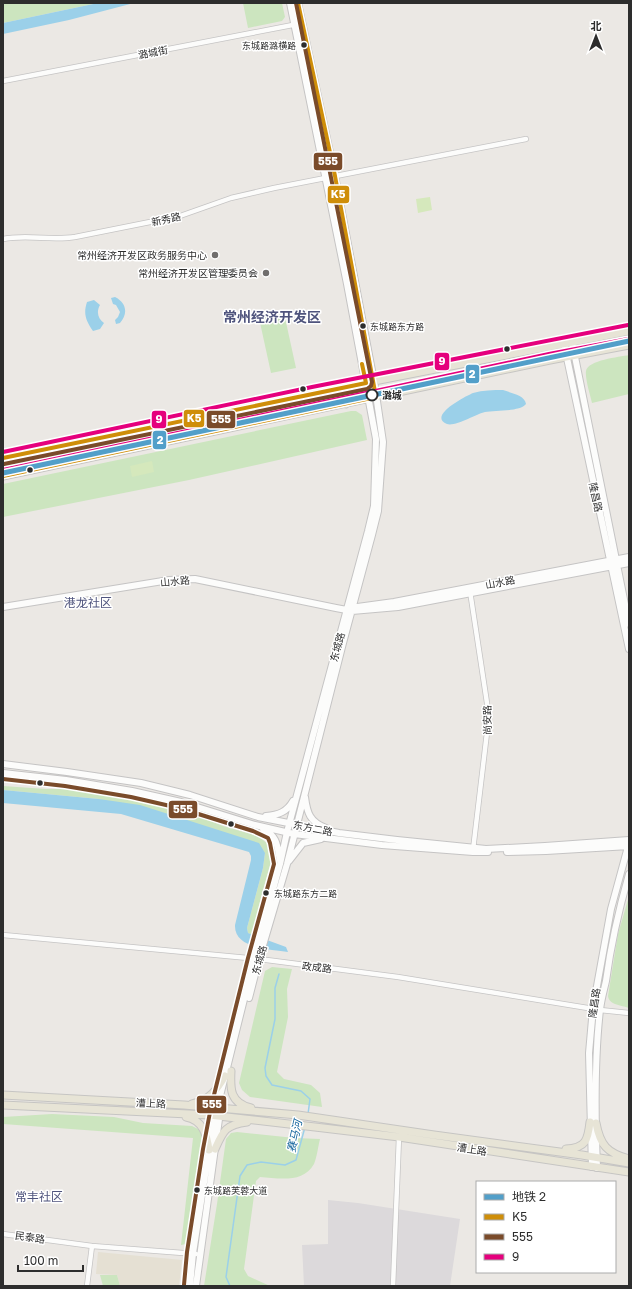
<svg xmlns="http://www.w3.org/2000/svg" width="632" height="1289" viewBox="0 0 632 1289" font-family="'Golos Text','Noto Sans SC',sans-serif">
<style>
.industrial{fill:#dcd9db}
.education{fill:#e5e0d3}
.green{fill:#cce5bf}
.pitch{fill:#d5e8bc}
.water{fill:#9bd0e9}
.lines{fill:none;stroke-linecap:round;stroke-linejoin:round}
.stream{stroke:#9bd0e9;stroke-width:1.5}
.street-casing{stroke:#c5c4c4;stroke-width:6}
.secondary-casing{stroke:#c5c4c4;stroke-width:8}
.primary-casing{stroke:#c6c5c3;stroke-width:9}
.street{stroke:#fcfcfb;stroke-width:4.5}
.secondary{stroke:#fcfcfb;stroke-width:6}
.primary{stroke:#e7e4d6;stroke-width:7}
.bus-1-casing{stroke:#fff;stroke-width:7}
.bus-2-casing{stroke:#fff;stroke-width:7}
.bus-3-casing{stroke:#fff;stroke-width:7}
.bus-1{stroke:#cf8e09;stroke-width:4}
.bus-2{stroke:#7a4b2a;stroke-width:4}
.bus-3{stroke:#e5007d;stroke-width:4}
.metro-1-casing{stroke:#fff;stroke-width:8}
.metro-1{stroke:#529fc9;stroke-width:5}
.bus-dot{fill:#2d2d2d;stroke:#fff;stroke-width:1.5}
.poi-dot{fill:#706e6d;stroke:#fff;stroke-width:1.5}
.stop-dot{fill:#fff;stroke:#2d2d2d;stroke-width:2}
.labels{text-anchor:middle;dominant-baseline:central;stroke-width:3;stroke-linejoin:round;paint-order:stroke}
.bus-label{font-size:9px;fill:#2d2d2d;stroke:#fff;text-anchor:start}
.street-label{font-size:10px;fill:#2d2d2d;stroke:#fff}
.poi-label{font-size:10px;fill:#2d2d2d;stroke:#fff;text-anchor:end}
.stop-label{font-size:10px;font-weight:bold;fill:#2d2d2d;stroke:#fff;text-anchor:start}
.water-label{font-size:11px;font-style:italic;fill:#13649c;stroke:#fff}
.quarter-label{font-size:12px;fill:#4f547d;stroke:#fff}
.district-label{font-size:14px;font-weight:bold;fill:#4f547d;stroke:#fff}
.line-badge{stroke:#fff;stroke-width:1.5}
.badge-label{font-size:11px;text-anchor:middle;font-weight:bold;fill:#fff}
</style>
<rect width="100%" height="100%" fill="#ebe8e4"/>
<path class="industrial" d="M328,1200L358,1203L460,1219L450,1286H304L302,1245L328,1244Z"/>
<path class="education" d="M98,1252L182,1260L179,1286H120L117,1275L96,1274Z"/>
<path class="green" d="M3,3H98L3,23Z
M243,3H282L285,17L282,21L248,28Z
M284,313L296,368L271,373L259,318L269,316V319L275,318V314Z
M629,355V394L592,403C590,394 585,379 586,371C588,360 619,357 629,355Z
M351,411H356L362,415L367,440L189,480L3,517V484Z
M3,786L46,789H80L128,795L180,808L223,826L258,836L268,844L271,853V862L261,897L253,935L248,933L247,928L263,868L265,853L99,799L3,790Z
M629,896V1008C621,1005 609,1005 608,996L618,934Z
M272,967L292,969L287,989L288,1017L277,1072L284,1079L311,1085L320,1093L322,1107L250,1097L242,1090L239,1083L265,971Z
M52,1114L114,1117L143,1123L192,1126L200,1130L202,1136L189,1240L186,1244L181,1245L193,1138L3,1124V1117Z
M237,1132L295,1138L320,1139C318,1147 317,1157 314,1164C303,1184 278,1178 260,1177L256,1181L244,1269L248,1276L270,1286H204L217,1204L226,1139L231,1133Z
M100,1275H117L120,1286H103Z"/>
<path class="pitch" d="M430,197L432,210L418,213L416,199Z
M152,461L154,472L132,477L130,466Z"/>
<path class="water" d="M98,3H134L69,20L3,34V23Z
M115,297C127,303 128,314 120,323L116,324L115,320L118,317L120,312L116,305L113,304L111,298Z
M94,300L100,305C96,312 98,319 104,323L100,329L93,331C86,321 83,314 87,302Z
M503,390C511,393 525,395 526,404C520,412 495,410 485,412C476,414 455,427 447,424C427,416 466,396 473,393C483,390 493,390 503,390Z
M3,790L99,799L140,805L259,843L265,853L263,868L247,928L248,933L286,947L288,952C271,949 234,949 235,925L251,860V856L249,852L121,814L3,803Z"/>
<g class="lines">
<path class="stream" d="M279,974L275,988V1019L265,1068L266,1076L272,1085L301,1091L310,1099L308,1114
M230,1286L226,1277L240,1176L247,1165L261,1162L285,1165L296,1160L305,1127"/>
<g class="street-casing">
<path id="street" d="M3,81L303,23
M3,239C27,234 51,241 75,237L180,216L231,198L274,188L526,139
M470,591L487,703L488,724L473,850
M3,935L259,959L398,977L600,1010L629,1013
M3,1234L92,1246L196,1254
M87,1286L92,1246
M393,1286L399,1137"/>
</g>
<g class="secondary-casing">
<path id="secondary" d="M572,342L629,624
M564,344L629,649
M3,607L169,580L195,579L336,608L352,611L398,607L629,563
M350,608L394,602L629,557
M3,764L67,772L141,783L190,795L258,817L339,833L397,840L486,849L545,846L629,840
M3,773L66,780L132,791L181,802L255,825L294,834L382,845L473,852H488
M305,797C307,813 310,822 326,828
M266,816C278,815 287,812 293,801
M263,829C278,837 277,845 280,861
M507,852L546,851L629,846
M289,861L303,843L321,839
M249,998L259,959L287,864L343,643L372,535L378,511L383,442L374,381L335,176L298,3
M592,1167L589,1053L593,1008L611,909L629,843
M597,1168C595,1116 594,1062 600,1010C601,1000 604,990 606,981C611,944 619,909 629,874
M190,1286L193,1253L209,1150L217,1108L254,959L280,864L287,832L368,531L374,506L376,439L347,284L290,3
M196,1286L219,1119"/>
</g>
<g class="primary-casing">
<path id="primary" d="M342,387L346,404
M3,458L313,393L629,331
M3,476L550,360L629,345
M231,1071C230,1089 230,1103 251,1108
M3,1095L184,1105L298,1115L434,1135L582,1155L629,1163
M192,1104C210,1100 216,1091 225,1076
M3,1105L209,1115L315,1127L399,1137L629,1172
M186,1117C203,1120 207,1135 209,1150
M596,1123C600,1145 607,1153 629,1159
M215,1149C223,1131 225,1125 247,1122
M566,1149C586,1148 588,1140 590,1122"/>
</g>
<use href="#street" class="street"/>
<use href="#secondary" class="secondary"/>
<use href="#primary" class="primary"/>
<g class="bus-1-casing">
<path id="bus-1" d="M3,458L366,383L362,364
M3,476L376,397L335,176L298,3"/>
</g>
<g class="bus-2-casing">
<path id="bus-2" d="M4,464L367,389L371,386L372,382L296,3
M3,779L65,786L131,797L179,808L253,831L268,838L270,843L274,864L248,958L211,1107L203,1149L187,1252L184,1285"/>
</g>
<g class="bus-3-casing">
<path id="bus-3" d="M3,452L312,387L628,325
M3,470L549,354L628,339"/>
</g>
<use href="#bus-1" class="bus-1"/>
<use href="#bus-2" class="bus-2"/>
<use href="#bus-3" class="bus-3"/>
<g class="metro-1-casing">
<path id="metro-1" d="M3,473L629,341"/>
</g>
<use href="#metro-1" class="metro-1"/>
</g>
<g class="bus-dot">
<circle cx="304" cy="45" r="3.5"/>
<circle cx="363" cy="326" r="3.5"/>
<circle cx="507" cy="349" r="3.5"/>
<circle cx="303" cy="389" r="3.5"/>
<circle cx="30" cy="470" r="3.5"/>
<circle cx="40" cy="783" r="3.5"/>
<circle cx="231" cy="824" r="3.5"/>
<circle cx="266" cy="893" r="3.5"/>
<circle cx="197" cy="1190" r="3.5"/>
</g>
<g class="poi-dot">
<circle cx="215" cy="255" r="4"/>
<circle cx="266" cy="273" r="4"/>
</g>
<circle class="stop-dot" cx="372" cy="395" r="5.5"/>
<g class="labels">
<g class="bus-label">
<text x="296" y="45" text-anchor="end">东城路潞横路</text>
<text x="370" y="326">东城路东方路</text>
<text x="274" y="893">东城路东方二路</text>
<text x="204" y="1190">东城路芙蓉大道</text>
</g>
<g class="street-label">
<text transform="translate(153 52) rotate(-11)">潞城街</text>
<text transform="translate(166 219) rotate(-12)">新秀路</text>
<text transform="translate(596 497) rotate(78)">隆昌路</text>
<text transform="translate(175 581) rotate(-5)">山水路</text>
<text transform="translate(500 582) rotate(-11)">山水路</text>
<text transform="translate(337 647) rotate(-75)">东城路</text>
<text transform="translate(487 720) rotate(-91)">尚安路</text>
<text transform="translate(313 828) rotate(11)">东方二路</text>
<text transform="translate(259 960) rotate(-75)">东城路</text>
<text transform="translate(317 967) rotate(7)">政成路</text>
<text transform="translate(594 1003) rotate(-82)">隆昌路</text>
<text transform="translate(151 1103) rotate(3)">漕上路</text>
<text transform="translate(472 1149) rotate(9)">漕上路</text>
<text transform="translate(30 1237) rotate(8)">民泰路</text>
</g>
<g class="poi-label">
<text x="207" y="255">常州经济开发区政务服务中心</text>
<text x="258" y="273">常州经济开发区管理委员会</text>
</g>
<g class="stop-label">
<text x="382" y="395">潞城</text>
</g>
<g class="water-label">
<text transform="translate(294 1136) rotate(-77)">赛马河</text>
</g>
<g class="quarter-label">
<text x="88" y="602">港龙社区</text>
<text x="39" y="1196">常丰社区</text>
</g>
<g class="district-label">
<text x="272" y="316">常州经济开发区</text>
</g>
</g>
<g class="line-badge">
<rect x="313" y="152" width="30" height="19" rx="4" fill="#7a4b2a"/>
<rect x="327" y="185" width="23" height="19" rx="4" fill="#cf8e09"/>
<rect x="434" y="352" width="16" height="19" rx="4" fill="#e5007d"/>
<rect x="465" y="364" width="15" height="20" rx="4" fill="#529fc9"/>
<rect x="183" y="409" width="22" height="19" rx="4" fill="#cf8e09"/>
<rect x="206" y="410" width="30" height="19" rx="4" fill="#7a4b2a"/>
<rect x="151" y="410" width="16" height="19" rx="4" fill="#e5007d"/>
<rect x="152" y="430" width="15" height="20" rx="4" fill="#529fc9"/>
<rect x="168" y="800" width="30" height="19" rx="4" fill="#7a4b2a"/>
<rect x="196" y="1095" width="31" height="19" rx="4" fill="#7a4b2a"/>
</g>
<g class="badge-label">
<text x="328" y="165">555</text>
<text x="338" y="198">K5</text>
<text x="442" y="365">9</text>
<text x="472" y="378">2</text>
<text x="194" y="422">K5</text>
<text x="221" y="423">555</text>
<text x="159" y="423">9</text>
<text x="160" y="444">2</text>
<text x="183" y="813">555</text>
<text x="212" y="1108">555</text>
</g>
<rect width="632" height="1289" fill="none" stroke="#2d2d2d" stroke-width="8"/>
<rect x="476" y="1181" width="140" height="92" fill="#ffffff" stroke="#ababab"/>
<rect x="484" y="1194" width="20" height="6" fill="#529fc9" stroke="#ababab"/>
<text x="512" y="1201" font-size="12" fill="#2d2d2d">地铁 2</text>
<rect x="484" y="1214" width="20" height="6" fill="#cf8e09" stroke="#ababab"/>
<text x="512" y="1221" font-size="12" fill="#2d2d2d">K5</text>
<rect x="484" y="1234" width="20" height="6" fill="#7a4b2a" stroke="#ababab"/>
<text x="512" y="1241" font-size="12" fill="#2d2d2d">555</text>
<rect x="484" y="1254" width="20" height="6" fill="#e5007d" stroke="#ababab"/>
<text x="512" y="1261" font-size="12" fill="#2d2d2d">9</text>
<g transform="translate(596 36)" stroke="#ffffff" stroke-width="3" paint-order="stroke">
<path d="M0-3L7 15L0 10L-7 15Z" fill="#2d2d2d"/>
<text y="-6" font-size="11" font-weight="bold" text-anchor="middle" fill="#2d2d2d">北</text>
</g>
<path d="M18 1265v6h65v-6" fill="none" stroke="#2d2d2d" stroke-width="2"/>
<text x="24" y="1265" font-size="12" fill="#2d2d2d" stroke="#ffffff" stroke-width="3" paint-order="stroke">100 m</text>
</svg>
